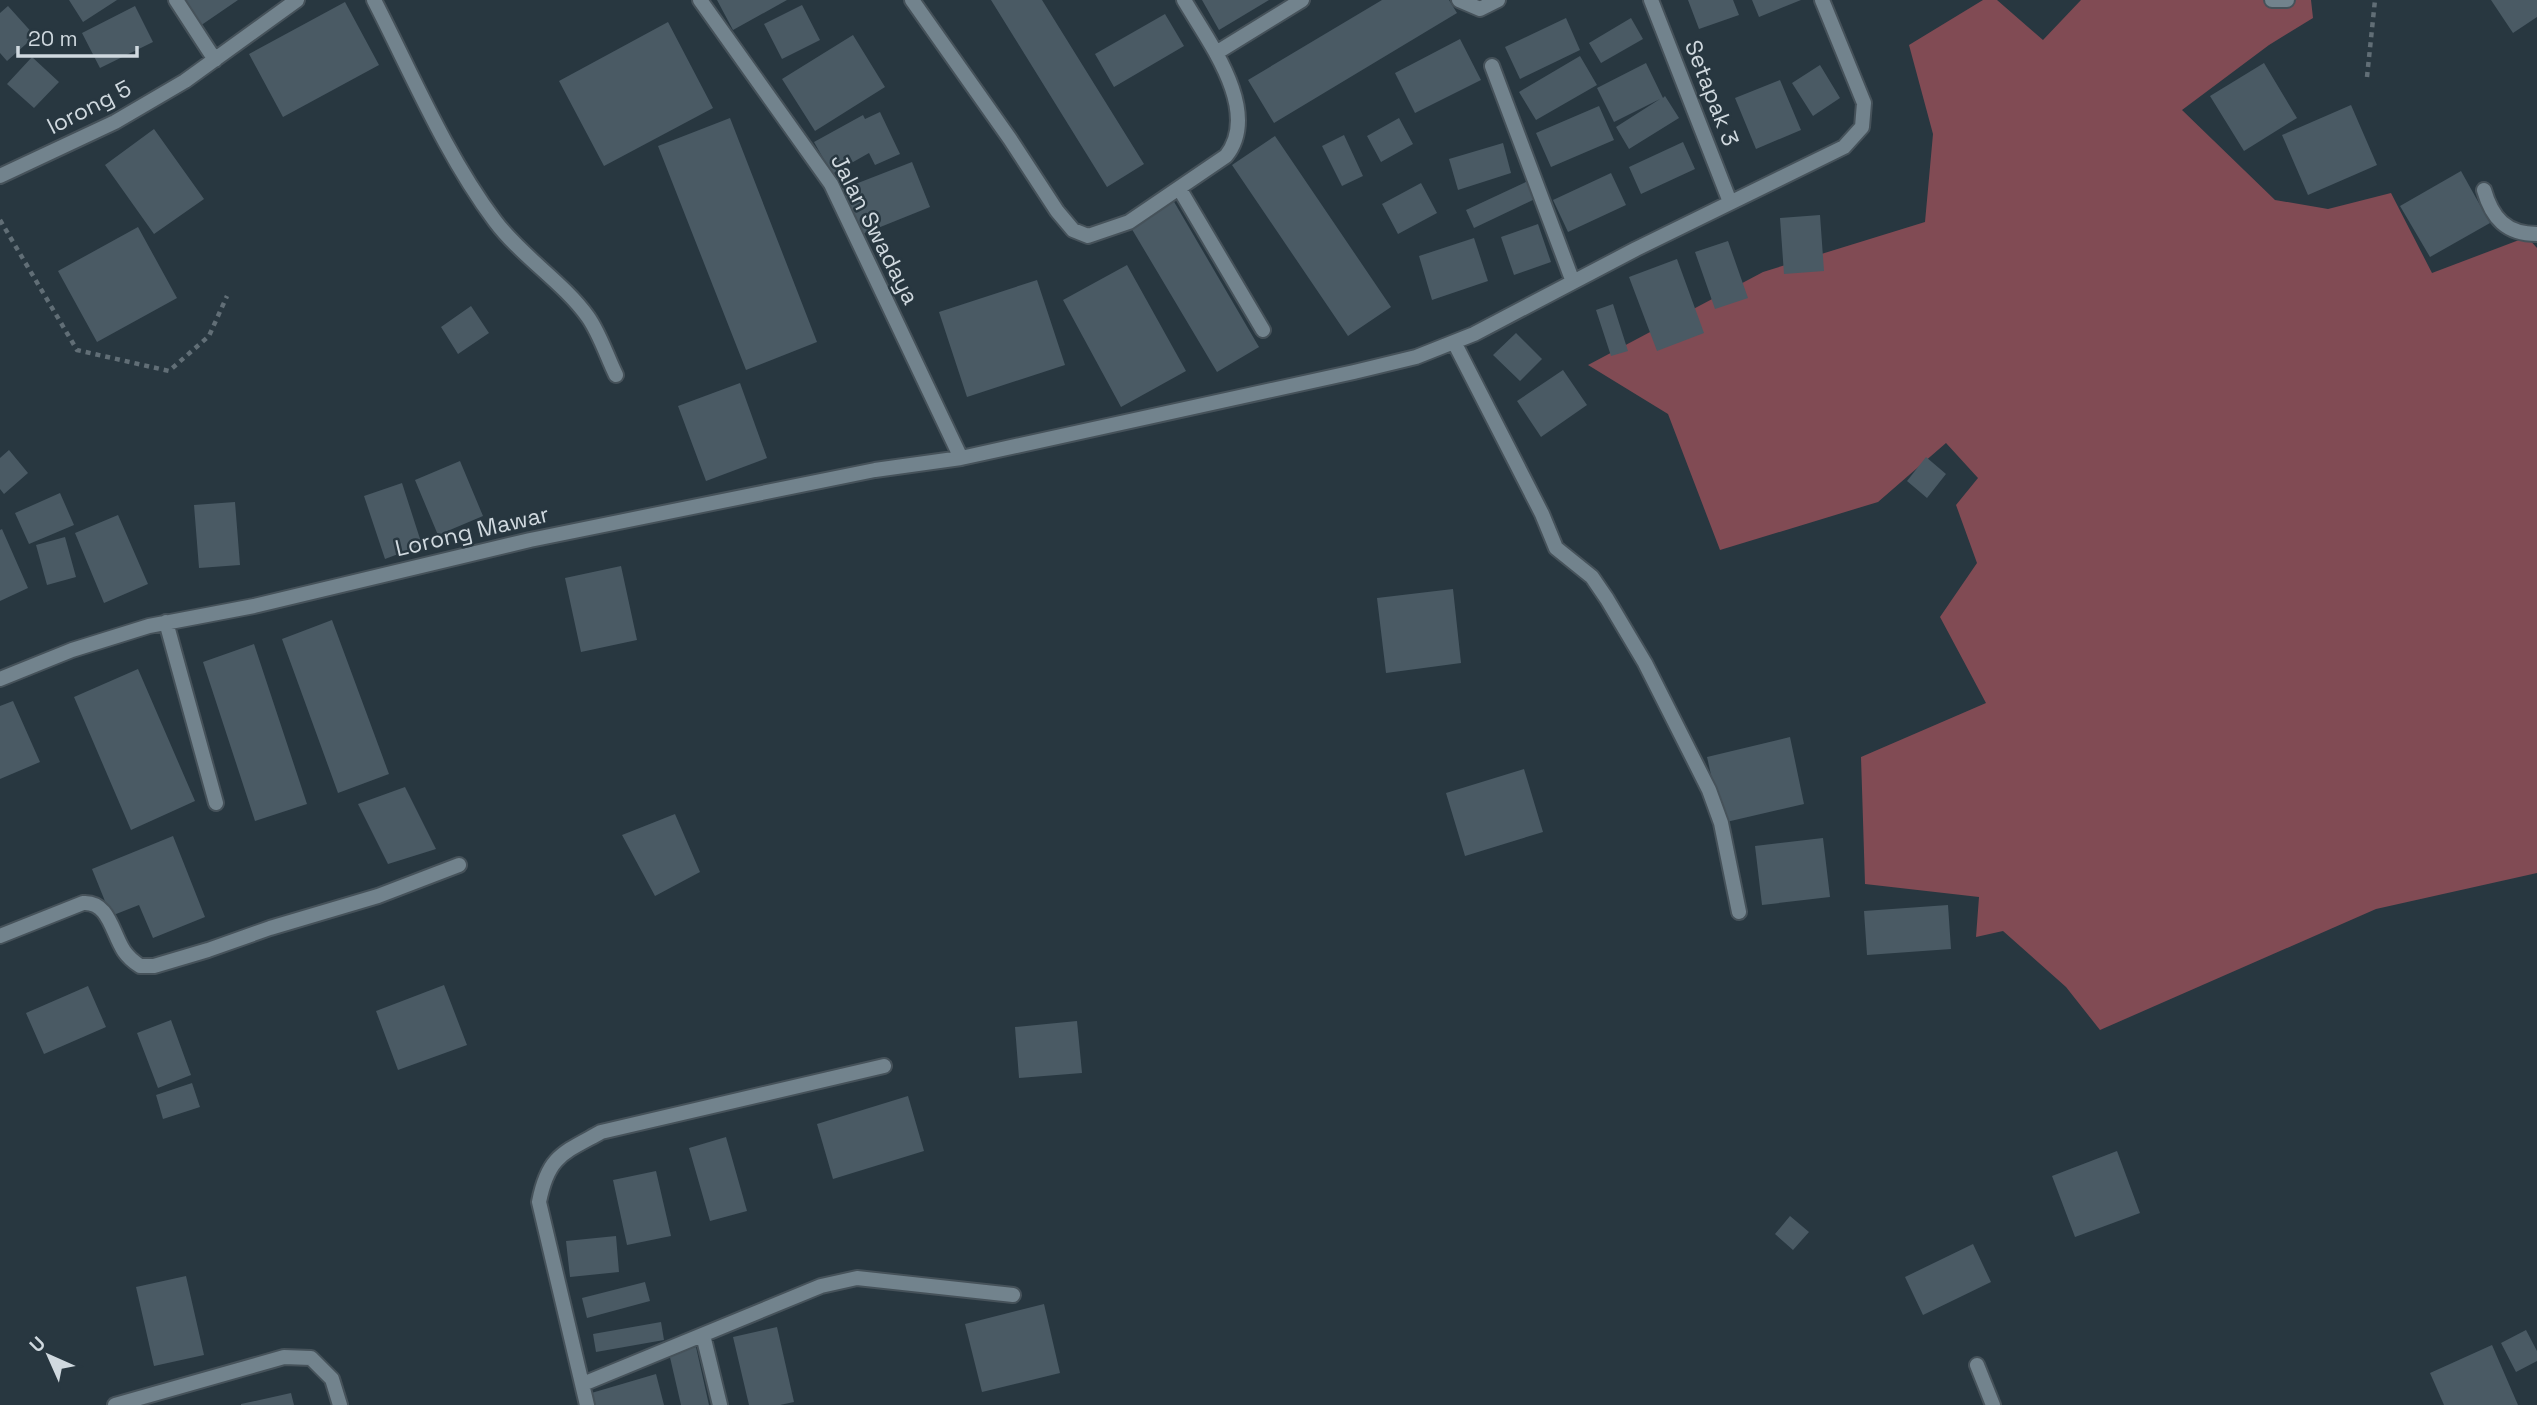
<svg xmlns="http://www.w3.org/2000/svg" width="2537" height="1405" viewBox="0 0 2537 1405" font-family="'Space Grotesk',sans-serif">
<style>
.green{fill:#814b54}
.building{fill:#4a5a64}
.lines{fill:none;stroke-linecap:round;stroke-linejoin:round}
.minor-casing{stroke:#46525a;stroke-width:18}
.path{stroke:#616e76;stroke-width:4.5;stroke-dasharray:5 5;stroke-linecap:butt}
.minor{stroke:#72838d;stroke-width:14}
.labels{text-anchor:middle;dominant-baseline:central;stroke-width:5;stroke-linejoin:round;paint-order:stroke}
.street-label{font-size:23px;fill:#d0d9df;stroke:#283740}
</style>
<rect width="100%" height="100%" fill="#283740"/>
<path class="green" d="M1983,0H1997L2043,40L2081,0H2311L2313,18L2269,45L2182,110L2275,200L2328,209L2391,193L2432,273L2527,237L2537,248V873L2376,909L2100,1030L2066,987L2003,931L1976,937L1979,897L1865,884L1861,757L1986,703L1940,617L1977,563L1956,505L1978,478L1946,443L1878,502L1720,550L1668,414L1588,365L1763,272L1925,222L1933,134L1909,45Z"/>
<path class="building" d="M69,0H117L83,22Z
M182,0H238L200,26Z
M717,0H787L733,30Z
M991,0H1042L1144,164L1107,187Z
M1202,0H1269L1219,30Z
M1382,0H1449L1457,13L1274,123L1248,80Z
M1688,0H1733L1739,15L1699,29Z
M1752,0H1801L1759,17Z
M2491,0H2537V17L2513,33Z
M345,2L379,65L283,117L249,54Z
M802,5L820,40L782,59L764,24Z
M8,6L35,36L7,61L0,53V13Z
M135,6L153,42L100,68L82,33Z
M1165,14L1184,46L1114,87L1095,54Z
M1566,18L1580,50L1520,79L1505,47Z
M1631,18L1643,39L1601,63L1589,43Z
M668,22L713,108L604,166L559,81Z
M853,35L885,87L815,131L782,79Z
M1460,39L1481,80L1415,113L1395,73Z
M1580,56L1597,85L1536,120L1519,92Z
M32,57L59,82L34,108L7,84Z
M1646,63L1663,98L1665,96L1679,118L1629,149L1616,127L1660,99L1614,122L1597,88Z
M2264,63L2297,118L2244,151L2210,96Z
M1820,65L1840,98L1813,116L1792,83Z
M1780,80L1801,130L1756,149L1735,98Z
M2351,105L2377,165L2308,195L2282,135Z
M1599,106L1614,140L1551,167L1536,133Z
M880,112L900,154L875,165L869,153L832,174L814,142L863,115L865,119Z
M730,118L817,342L746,370L658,146Z
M1399,118L1413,144L1381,162L1367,136Z
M154,129L204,199L154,234L105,165Z
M1344,135L1363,176L1342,186L1322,146Z
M1275,136L1391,307L1348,336L1232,165Z
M1683,142L1695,169L1641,194L1629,167Z
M1503,143L1511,173L1458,190L1449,159Z
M912,162L930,207L858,236L840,190Z
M2461,171L2490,223L2430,257L2400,206Z
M1611,173L1626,205L1568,232L1553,200Z
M1528,181L1535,199L1474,228L1466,210Z
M1421,183L1437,213L1398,234L1382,204Z
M1173,200L1259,347L1217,372L1130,226Z
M1820,215L1824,271L1784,274L1780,218Z
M1538,224L1551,262L1514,275L1501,237Z
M138,227L177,298L97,342L58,271Z
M1474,238L1488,281L1432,300L1419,256Z
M1728,241L1748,298L1715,309L1695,252Z
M1677,259L1704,333L1657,351L1629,277Z
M1127,265L1186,371L1121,407L1063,300Z
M1037,280L1065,365L967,397L939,312Z
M1613,304L1628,351L1611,356L1596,310Z
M471,306L489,333L458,354L441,327Z
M1516,333L1542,359L1520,381L1493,355Z
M1563,370L1587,405L1541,437L1517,401Z
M740,383L767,458L706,481L678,406Z
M9,450L28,473L4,494L0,489V458Z
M1926,457L1946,474L1927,498L1907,481Z
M460,461L483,516L438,535L415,480Z
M402,483L422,545L385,559L364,496Z
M60,493L74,525L29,544L15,513Z
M235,502L240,565L199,568L194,505Z
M118,515L148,584L104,603L75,533Z
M2,529L28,588L0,601V530Z
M65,537L76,577L47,585L36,545Z
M621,566L637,640L581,652L565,578Z
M1453,589L1461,663L1386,673L1377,598Z
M332,620L389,774L338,793L282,639Z
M254,644L307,804L255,821L203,662Z
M138,669L195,801L131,830L74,697Z
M13,701L40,762L0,779V706Z
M1790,737L1804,804L1722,823L1707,757Z
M1524,769L1543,832L1465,856L1446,793Z
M405,787L436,849L388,864L358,804Z
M675,814L700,872L655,896L622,835Z
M173,836L205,917L153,938L139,905L111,916L92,869Z
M1823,838L1830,897L1762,905L1755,846Z
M1948,905L1951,949L1867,955L1864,911Z
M444,985L467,1045L398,1070L376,1011Z
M88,986L106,1027L44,1054L26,1013Z
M171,1020L191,1075L158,1088L137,1033Z
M1077,1021L1082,1073L1019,1078L1015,1027Z
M192,1083L200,1107L163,1119L156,1095Z
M908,1096L924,1151L833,1179L817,1124Z
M726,1137L747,1211L710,1221L689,1148Z
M2117,1151L2140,1213L2075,1237L2052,1176Z
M656,1171L671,1236L627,1245L613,1180Z
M1790,1216L1809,1232L1793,1250L1775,1234Z
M616,1236L619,1272L570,1277L566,1241Z
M1973,1244L1991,1282L1923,1315L1905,1277Z
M186,1276L204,1355L154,1366L136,1287Z
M645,1282L650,1301L587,1318L582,1298Z
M1044,1304L1060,1373L982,1392L965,1324Z
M661,1322L664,1340L596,1352L593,1334Z
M777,1327L794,1402L780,1405H749L733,1337Z
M2526,1330L2537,1351V1361L2516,1372L2501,1343Z
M2492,1345L2518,1405H2444L2430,1373Z
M696,1347L709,1405H681L669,1353Z
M656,1374L664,1405H591L588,1394Z
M291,1393L294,1405H241V1404Z"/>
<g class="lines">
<g class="minor-casing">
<path id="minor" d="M176,0L215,60
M374,0C412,74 445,154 495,221C522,257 563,282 588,317C600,334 607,357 616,375
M700,0L831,184L961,458
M912,0L1010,139L1057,211L1073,230L1088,236L1129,222L1226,156C1262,111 1208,41 1184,0
M1459,0L1480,9L1498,0
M1651,0L1730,202
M2272,0H2287
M1216,53L1302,0
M1492,66L1573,282
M0,176L115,122L185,81L297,0
M1179,188L1263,330
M2484,190C2492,218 2506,234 2537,234
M1454,342L1542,514L1556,548L1592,577L1607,599L1645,663L1709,790L1721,823L1739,912
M166,622L216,803
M0,679L72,650L149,626L254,606L530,540L875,470L961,458L1354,372L1416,357L1474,334L1636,249L1844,147L1862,127L1864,103L1822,0
M0,936L83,903C109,901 112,933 124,951C128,957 134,962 140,966H154L208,950L270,928L378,896L459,865
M703,1335L720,1405
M1977,1365L1993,1405
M583,1384L821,1286L857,1278L1013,1295
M115,1405L284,1357L311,1358L332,1379L340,1405
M587,1405L539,1202C548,1156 563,1153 601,1132L884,1066"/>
</g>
<path class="path" d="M2367,77L2375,0
M0,220L77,350L169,371L209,336L227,296"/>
<use href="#minor" class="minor"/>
</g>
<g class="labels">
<g class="street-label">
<text transform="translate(1712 93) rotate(69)">Setapak 3</text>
<text transform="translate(89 107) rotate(-27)">lorong 5</text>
<text transform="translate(875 229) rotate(63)">Jalan Swadaya</text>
<text transform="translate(472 531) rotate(-13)">Lorong Mawar</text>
</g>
</g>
<g transform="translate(49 1356) rotate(315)" stroke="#283740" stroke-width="5" paint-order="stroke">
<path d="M0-5L12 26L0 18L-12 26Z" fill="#d0d9df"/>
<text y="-10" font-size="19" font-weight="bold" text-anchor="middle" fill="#d0d9df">U</text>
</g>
<path d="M18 46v10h119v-10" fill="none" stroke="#d0d9df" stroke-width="3.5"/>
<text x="28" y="46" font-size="21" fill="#d0d9df" stroke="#283740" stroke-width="5" paint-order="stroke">20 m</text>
</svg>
